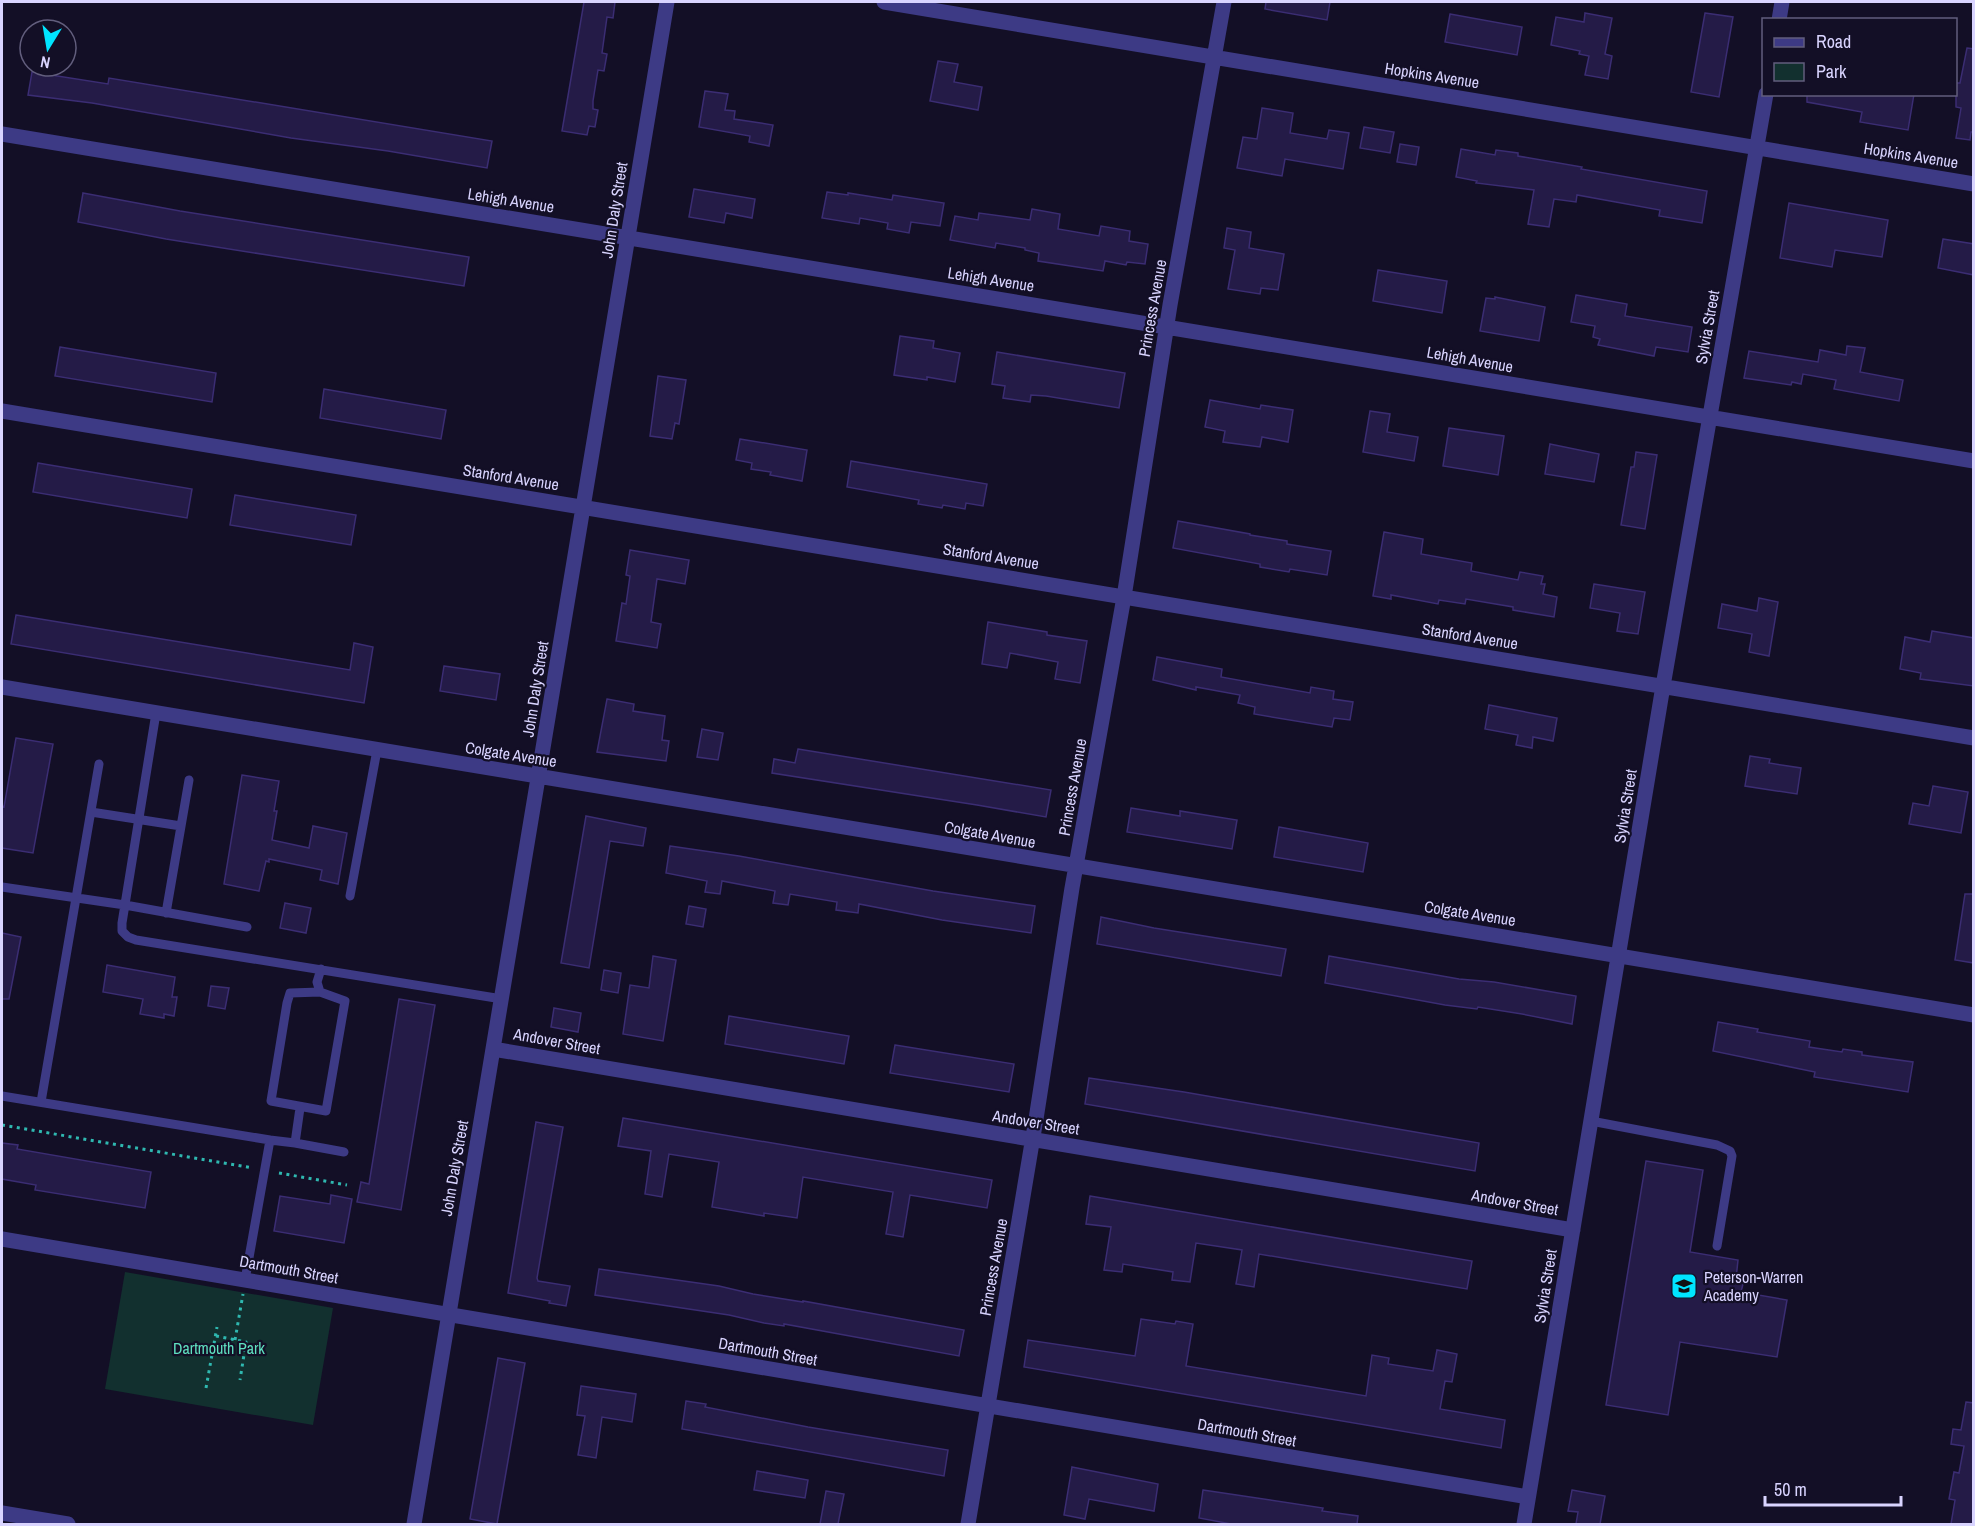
<svg xmlns="http://www.w3.org/2000/svg" width="1975" height="1526" viewBox="0 0 1975 1526" font-family="'Archivo Narrow',sans-serif">
<style>
.green{fill:#12302f}
.building{fill:#241b47;stroke:#3b2d73;stroke-width:1.5}
.lines{fill:none;stroke-linecap:round;stroke-linejoin:round}
.path{stroke:#2fb8b0;stroke-width:3;stroke-dasharray:3 4.5;stroke-linecap:butt}
.service{stroke:#3d3a85;stroke-width:9}
.minor{stroke:#3d3a85;stroke-width:15}
.labels{text-anchor:middle;dominant-baseline:central;stroke-width:4.5;stroke-linejoin:round;paint-order:stroke}
.street-label{font-size:16px;fill:#d9d4ff;stroke:#130f26}
.poi-label{font-size:16px;fill:#d9d4ff;stroke:#130f26;text-anchor:start}
.park-label{font-size:16px;fill:#5fe0c0;stroke:#130f26}
</style>
<rect width="100%" height="100%" fill="#130f26"/>
<path class="green" d="M125,1272L333,1308L313,1425L105,1389Z"/>
<path class="building" d="M584,2H615L613,18L607,17L602,53L607,54L604,71L598,70L593,101V109L598,110L595,127L589,126L587,135L562,131Z
M1266,2H1330L1327,20L1265,9Z
M1585,13L1612,18L1605,54L1612,56L1608,79L1585,75L1589,56L1579,54L1580,51L1551,45L1556,17L1584,22Z
M1705,13L1733,17L1719,97L1691,92Z
M1450,14L1522,27L1517,55L1445,42Z
M1967,48L1974,49V132H1971L1970,140L1956,138L1961,108L1956,107V83H1960Z
M938,61L958,64L954,82L982,87L978,110L930,101Z
M32,72L108,84L109,78L492,141L487,168L388,151L291,138L92,103L28,95Z
M705,91L728,94L725,110L735,111L734,119L773,125L769,146L749,142L750,136L699,127Z
M1807,94H1914L1908,130L1860,122L1862,112L1807,102Z
M1262,108L1293,113L1290,133L1327,139L1329,130L1349,133L1343,169L1285,159L1282,176L1237,168L1243,137L1257,139Z
M1364,127L1394,132L1390,153L1360,148Z
M1400,144L1419,147L1416,165L1397,162Z
M1461,149L1495,155L1496,150L1518,153V156L1582,167L1581,169L1707,191L1702,223L1659,216L1660,210L1577,195L1576,202L1554,199L1549,227L1528,224L1534,190L1476,183L1477,181L1456,177Z
M694,189L755,199L752,218L726,213L724,223L689,217Z
M827,192L848,195V193L892,200L893,195L944,203L940,226L911,222L909,233L887,229L888,223L860,218L859,224L822,218Z
M83,193L180,211L469,257L464,286L166,239L78,222Z
M1789,203L1888,220L1882,257L1835,250L1832,267L1780,258Z
M1032,209L1060,214L1058,229L1099,236L1101,226L1130,231L1129,241L1148,244L1145,264L1127,262L1126,265L1105,261L1103,271L1038,261L1039,253L1025,250V248L996,243L995,248L950,240L955,216L978,220L979,213L1030,220Z
M1227,228L1251,232L1249,248L1284,254L1278,290L1261,288L1260,294L1228,289L1235,250L1224,248Z
M1943,239L1974,244V275L1938,268Z
M1378,270L1447,281L1442,313L1373,301Z
M1576,295L1627,304L1625,316L1692,327L1688,352L1656,347L1654,356L1598,345L1600,339L1593,337L1595,326L1571,322Z
M1495,297L1545,307L1539,341L1480,331L1486,298L1495,299Z
M900,336L934,341L933,348L960,353L955,382L927,377V380L894,375Z
M1847,346L1865,348L1860,372L1903,380L1899,401L1834,389L1836,380L1803,374L1801,384L1792,382L1791,385L1744,378L1749,351L1818,362L1820,350L1846,355Z
M60,347L216,373L212,402L55,376Z
M997,352L1125,373L1119,408L1046,396L1031,395L1030,402L1003,398L1005,386L992,384Z
M658,376L686,380L679,424L675,423L672,439L650,436Z
M324,389L446,410L441,439L320,418Z
M1210,400L1260,409L1261,405L1293,410L1288,442L1262,437L1260,447L1223,442L1225,431L1205,427Z
M1370,411L1390,414L1387,432L1418,437L1414,461L1363,452Z
M1449,428L1504,436L1498,475L1443,466Z
M740,439L807,450L802,481L770,475L771,472L751,469L752,463L736,460Z
M1550,444L1599,454L1594,482L1545,474Z
M1636,452L1657,455L1645,529L1621,525L1631,467H1634Z
M851,461L987,484L983,506L966,503L965,509L943,505L942,508L918,504L919,500L847,487Z
M38,463L192,489L187,518L33,492Z
M235,495L356,515L351,545L230,525Z
M1178,521L1250,534V535L1287,541V544L1331,551L1327,575L1290,569L1289,572L1260,567V564L1173,548Z
M1384,532L1423,539L1421,554L1472,563L1471,571L1518,580L1520,572L1543,576L1541,584H1545L1543,594L1557,597L1554,617L1513,610V607L1466,599L1465,604L1439,600L1438,604L1391,595V599L1373,596Z
M630,550L689,560L685,584L657,579L651,622L661,624L657,648L616,641L622,603L626,604L630,576L626,575Z
M1594,584L1645,592L1638,634L1617,631L1620,613L1590,608Z
M1759,598L1778,602L1769,656L1749,652L1752,634L1718,628L1722,604L1757,611Z
M16,615L350,670L354,643L373,647L364,703L11,644Z
M988,622L1047,632V635L1087,641L1080,683L1055,679L1058,662L1010,653L1007,668L982,664Z
M1932,631L1974,638V686L1920,679L1921,673L1900,669L1905,637L1930,642Z
M1157,657L1222,669L1221,677L1310,693L1311,687L1334,691L1333,699L1353,702L1350,720L1334,718L1332,727L1254,714L1255,707L1238,703L1240,695L1196,687V690L1153,680Z
M444,666L500,674L496,700L440,691Z
M607,699L634,704L633,711L665,716L662,740L669,741L666,761L597,752Z
M1489,705L1557,718L1553,741L1533,737L1532,748L1516,745L1518,735L1485,729Z
M702,729L723,733L718,760L697,757Z
M16,738L53,744L33,853L2,848V806L4,807Z
M798,749L1051,790L1046,817L977,805L772,773L774,759L795,763Z
M1750,756L1770,759L1769,763L1801,768L1797,794L1745,786Z
M242,775L279,781L274,811H277L272,840L309,848L313,826L347,833L338,884L320,880L322,870L269,859V862L266,861L259,891L224,884Z
M1933,786L1968,792L1961,833L1909,824L1913,803L1929,806Z
M1131,808L1180,816V811L1237,820L1232,849L1127,832Z
M586,816L646,828L643,846L610,841L589,968L561,963Z
M1279,827L1368,843L1363,872L1274,857Z
M670,846L739,856L933,891L1035,906L1031,933L942,920L859,904L858,913L836,910L837,902L790,894L788,905L773,903L775,891L722,881L720,894L705,892L707,881L666,873Z
M1965,894H1974V963L1955,960Z
M285,903L311,908L306,933L280,928Z
M689,906L706,909L703,927L686,924Z
M1101,917L1154,928L1286,949L1281,976L1097,944Z
M2,933L21,937L9,999H2Z
M653,956L676,960L663,1041L623,1034L630,985L649,988Z
M1329,956L1459,979L1494,982L1576,996L1572,1024L1522,1014L1478,1007L1477,1009L1445,1005L1325,983Z
M107,965L175,977L172,997H177L174,1016L164,1014V1018L140,1014L143,999L103,992Z
M604,970L621,973L618,993L601,990Z
M211,986L229,988L225,1009L208,1006Z
M399,999L435,1005L401,1210L357,1202L361,1182L369,1184Z
M554,1008L581,1013L578,1032L551,1027Z
M729,1016L849,1036L844,1064L725,1044Z
M1718,1022L1758,1029L1757,1032L1810,1041L1809,1047L1842,1052L1843,1049L1862,1052V1055L1913,1062L1908,1092L1814,1077L1815,1072L1713,1051Z
M895,1045L1014,1064L1009,1092L890,1073Z
M1089,1078L1184,1092L1479,1143L1475,1171L1085,1104Z
M623,1118L992,1180L987,1208L910,1195L903,1237L886,1234L893,1192L803,1177L797,1218L764,1213V1216L712,1207L719,1162L669,1154L662,1197L645,1194L651,1151L618,1146Z
M536,1122L563,1127L537,1278L538,1281L570,1286L566,1306L549,1303L550,1301L508,1293Z
M2,1143L18,1145L17,1149L151,1172L145,1208L35,1190L36,1185L2,1179Z
M1646,1161L1703,1170L1690,1252L1738,1260L1736,1279L1744,1280L1741,1292L1787,1300L1777,1357L1680,1342L1668,1415L1606,1405Z
M331,1195L352,1199L344,1243L274,1231L280,1196L330,1204Z
M1090,1196L1472,1261L1467,1289L1259,1254L1254,1287L1236,1284L1242,1250L1196,1243L1190,1282L1172,1280L1173,1272L1123,1264L1122,1272L1104,1270L1111,1227L1086,1224Z
M599,1269L719,1286L753,1294L803,1302V1301L964,1330L959,1356L784,1324V1326L764,1323L729,1315L595,1295Z
M1141,1319L1175,1324L1176,1321L1193,1324L1186,1366L1366,1396L1372,1355L1389,1358L1388,1364L1433,1371L1437,1350L1457,1354L1452,1382L1445,1381L1440,1409L1505,1420L1501,1448L1024,1367L1028,1340L1135,1356Z
M498,1358L525,1363L497,1524L470,1519Z
M581,1386L636,1394L632,1422L602,1417L596,1458L578,1455L585,1416L577,1415Z
M686,1401L706,1404L705,1407L808,1427L948,1450L944,1476L682,1429Z
M1966,1402L1974,1403V1524H1951L1955,1500L1949,1499L1954,1472L1959,1473L1964,1446L1951,1444L1953,1429L1961,1430Z
M1072,1467L1158,1484L1154,1511L1089,1499L1085,1519L1064,1515Z
M757,1471L808,1480L805,1498L754,1490Z
M1203,1490L1323,1508L1322,1511L1358,1516L1357,1524H1231L1199,1518Z
M1572,1490L1605,1496L1600,1524H1576L1578,1512L1568,1511Z
M826,1491L844,1494L838,1524H820Z"/>
<g class="lines">
<path class="path" d="M2,1125L253,1168
M279,1173L347,1185
M216,1336L246,1342L240,1380
M235,1340L243,1294
M206,1388L217,1327"/>
<path class="service" d="M156,713L122,923V931L128,937L136,940L502,999
M91,812L181,826
M2,887L125,905L247,927
M350,896L377,750
M166,913L189,780
M320,992L290,993L287,1003L271,1101L326,1111L345,1001L320,992L317,982L321,969
M2,1096L270,1140L245,1280
M41,1102L99,764
M1591,1121L1717,1145L1730,1151L1732,1156L1717,1246
M270,1140L295,1143L300,1108
M295,1143L344,1152"/>
<path class="minor" d="M884,2L1974,184
M1779,20L1782,2
M2,134L1974,461
M2,411L1974,738
M2,687L1974,1015
M493,1049L1573,1230
M2,1239L1528,1497
M2,1513L68,1524
M414,1524L667,2
M968,1524L1036,1119L1072,888L1124,597L1170,305L1224,2
M1524,1524L1663,686L1766,94"/>
</g>
<defs>
<g id="school-square" transform="scale(1.35)"><rect x="-9" y="-9" width="18" height="18" rx="4" fill="#00e5ff" stroke="#130f26"/><path d="M0-5L7-2L0 1L-7-2ZM-4 1L0 2.5L4 1V4Q0 6-4 4Z" fill="#111"/></g>
</defs>
<g fill-rule="evenodd">
<use href="#school-square" x="1684" y="1286"/>
</g>
<g class="labels">
<g class="street-label">
<text transform="translate(1432 75) rotate(9)">Hopkins Avenue</text>
<text transform="translate(1911 155) rotate(9)">Hopkins Avenue</text>
<text transform="translate(511 200) rotate(9)">Lehigh Avenue</text>
<text transform="translate(614 210) rotate(-81)">John Daly Street</text>
<text transform="translate(991 279) rotate(9)">Lehigh Avenue</text>
<text transform="translate(1152 308) rotate(-80)">Princess Avenue</text>
<text transform="translate(1707 327) rotate(-80)">Sylvia Street</text>
<text transform="translate(1470 359) rotate(10)">Lehigh Avenue</text>
<text transform="translate(511 477) rotate(9)">Stanford Avenue</text>
<text transform="translate(991 556) rotate(9)">Stanford Avenue</text>
<text transform="translate(1470 636) rotate(9)">Stanford Avenue</text>
<text transform="translate(535 689) rotate(-81)">John Daly Street</text>
<text transform="translate(511 754) rotate(9)">Colgate Avenue</text>
<text transform="translate(1072 787) rotate(-80)">Princess Avenue</text>
<text transform="translate(1625 806) rotate(-81)">Sylvia Street</text>
<text transform="translate(990 834) rotate(10)">Colgate Avenue</text>
<text transform="translate(1470 913) rotate(9)">Colgate Avenue</text>
<text transform="translate(557 1041) rotate(10)">Andover Street</text>
<text transform="translate(1036 1122) rotate(9)">Andover Street</text>
<text transform="translate(454 1168) rotate(-80)">John Daly Street</text>
<text transform="translate(1515 1202) rotate(10)">Andover Street</text>
<text transform="translate(993 1267) rotate(-80)">Princess Avenue</text>
<text transform="translate(289 1269) rotate(10)">Dartmouth Street</text>
<text transform="translate(1545 1286) rotate(-81)">Sylvia Street</text>
<text transform="translate(768 1351) rotate(10)">Dartmouth Street</text>
<text transform="translate(1247 1432) rotate(10)">Dartmouth Street</text>
</g>
<g class="poi-label">
<text x="1704" y="1277">Peterson-Warren<tspan x="1704" dy="18">Academy</tspan></text>
</g>
<g class="park-label">
<text x="219" y="1348">Dartmouth Park</text>
</g>
</g>
<rect width="1975" height="1526" fill="none" stroke="#d9d4ff" stroke-width="6"/>
<rect x="1762" y="18" width="195" height="78" fill="#130f26" stroke="#625e7d" stroke-width="1.5"/>
<rect x="1774" y="38" width="30" height="9" fill="#3d3a85" stroke="#625e7d" stroke-width="1.5"/>
<text x="1816" y="48" font-size="18" fill="#d9d4ff">Road</text>
<rect x="1774" y="63" width="30" height="18" fill="#12302f" stroke="#625e7d" stroke-width="1.5"/>
<text x="1816" y="78" font-size="18" fill="#d9d4ff">Park</text>
<g transform="translate(48 48) rotate(191)"><circle r="28" fill="#130f26" stroke="#625e7d" stroke-width="1.5"/>
<path d="M0-4.5L10 22L0 15L-10 22Z" fill="#00e5ff"/>
<text y="-9" font-size="16" font-weight="bold" text-anchor="middle" fill="#d9d4ff">N</text>
</g>
<path d="M1765 1496v9h136v-9" fill="none" stroke="#d9d4ff" stroke-width="3"/>
<text x="1774" y="1496" font-size="18" fill="#d9d4ff" stroke="#130f26" stroke-width="4.5" paint-order="stroke">50 m</text>
</svg>
